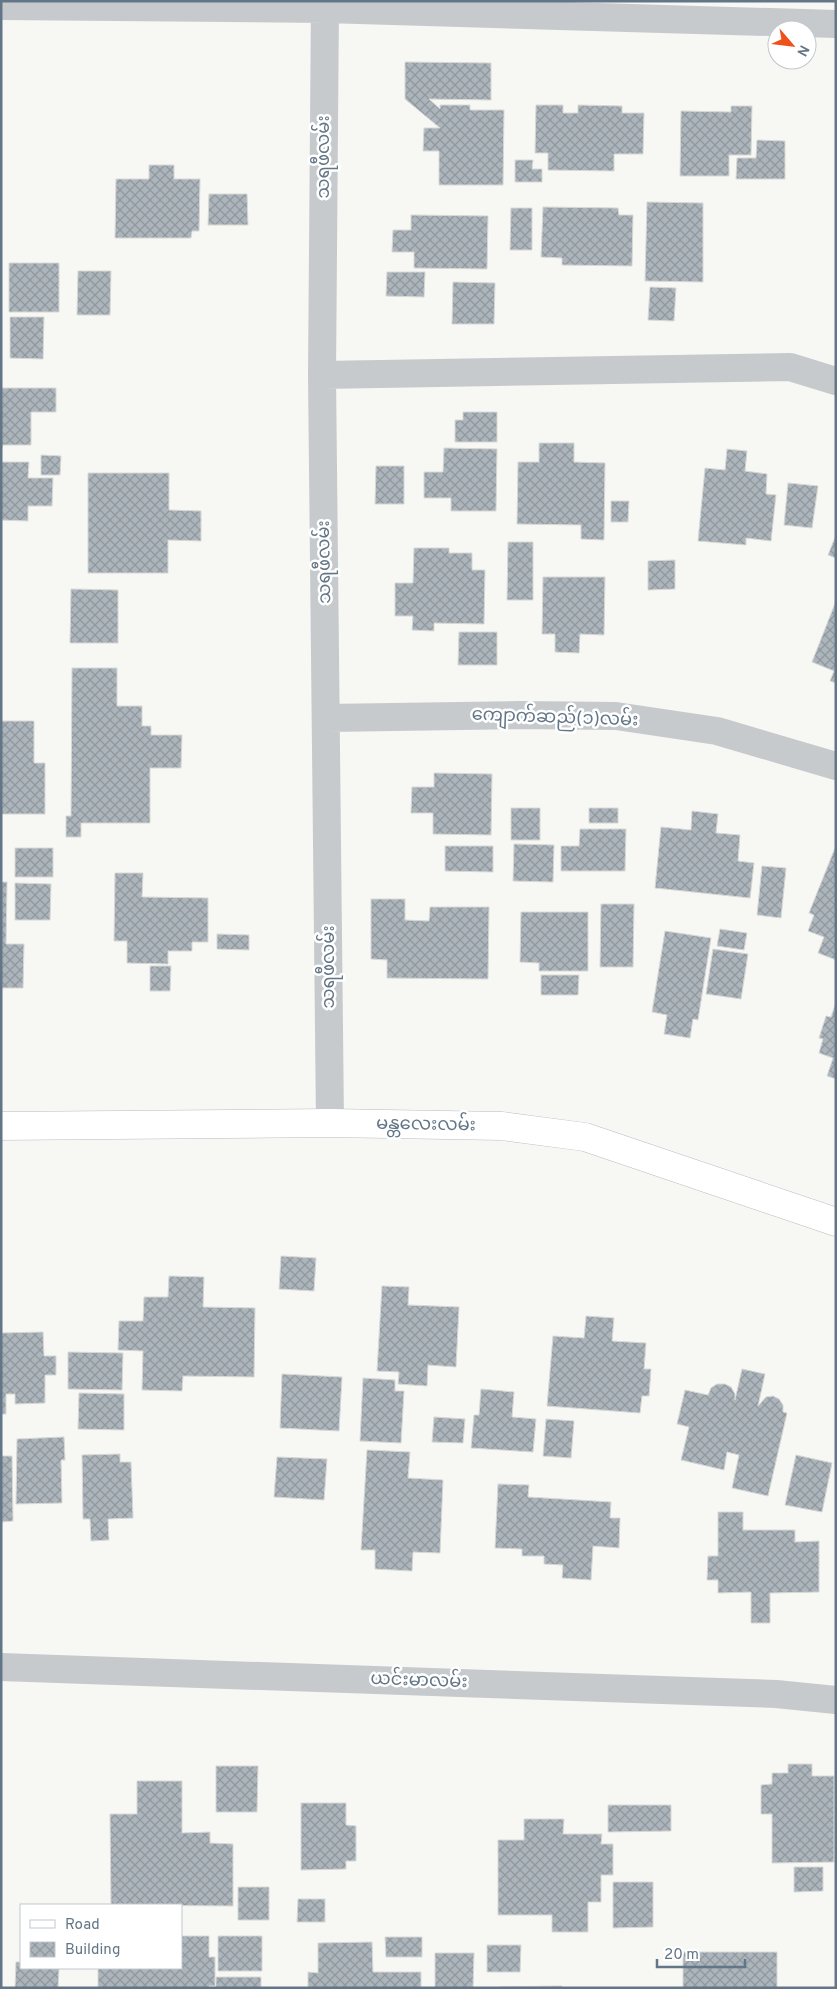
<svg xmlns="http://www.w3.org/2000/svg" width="837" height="1989" viewBox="0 0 837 1989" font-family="Overpass,'Noto Sans Myanmar',sans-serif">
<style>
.building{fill:url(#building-cross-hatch);stroke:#d8d8d6}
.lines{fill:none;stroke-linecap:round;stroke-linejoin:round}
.major-casing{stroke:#b9bdc1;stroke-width:29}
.minor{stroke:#c6cacd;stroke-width:28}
.major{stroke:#fff;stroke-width:28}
.labels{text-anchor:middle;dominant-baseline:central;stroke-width:5;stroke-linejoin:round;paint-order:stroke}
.street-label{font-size:18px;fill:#637687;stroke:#fff}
</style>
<defs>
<pattern id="building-cross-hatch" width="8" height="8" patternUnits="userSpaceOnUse" patternTransform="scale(1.25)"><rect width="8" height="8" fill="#acb5bb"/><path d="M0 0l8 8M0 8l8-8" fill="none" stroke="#90989e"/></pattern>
</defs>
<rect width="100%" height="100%" fill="#f7f7f3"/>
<path class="building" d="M405,62L491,63V100L429,99L440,109V105H470V110H504L503,185H439V151H423L424,128H440L405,99Z
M536,105H563V113H578V105L622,106V113H644L643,154H614V171L548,170V153H535Z
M731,106H752L751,155H729V176H680L681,111L731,112Z
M757,140L785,141V179H736L737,158H756Z
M515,160H533L532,169H542V182H515Z
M149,165H174V179H200L199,231H192L191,238H115L116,179H149Z
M209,194H247L248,225H208Z
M647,202L703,203V282L645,281Z
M543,207L618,208L619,215H633L632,266L562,265V258L541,257Z
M511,208H532V250H510Z
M411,215L488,216L487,269L414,268V252H392L393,230H411Z
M9,263H59V312H9Z
M78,271H111L110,315H77Z
M387,272H425L424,297L386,296Z
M453,282L495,283L494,324H452Z
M650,287L676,288L674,321L648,320Z
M10,317H44L43,359L10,358Z
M1,388H56V412H31V445H3L1,451Z
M463,412H497V442H455V420H463Z
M539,443H574V462L605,463L604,540L581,539V525L517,524L518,462H539Z
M444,448L497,449L496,511H451V498H424V472H443Z
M727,449L747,451L745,471L767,474L766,494L776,495L771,541L746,538V545L698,541L705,468L725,470Z
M41,455L61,456L60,475H41Z
M1,462H29L28,478H53L52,506H28V521L1,520Z
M376,466H404V504H375Z
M88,473H169V510L201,511V541L168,540V573H88Z
M788,483L818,486L812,528L784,525Z
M611,501H629L628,522H611Z
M836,535V558L828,555Z
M508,542H533V600H507Z
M414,548H449V553H472V570H485L484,624L434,623V631L412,630L413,616H395V583H413Z
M675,560V589L648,590V561Z
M543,577H605L604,635L580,634L579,653L555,652V634H542Z
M71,589L118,590V643H70Z
M836,601V683L830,681L834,671L812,662Z
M459,632H497V665H458Z
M72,668H117V706H142V726H151V735H182L181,768H150V823H81V837H66V816H71Z
M1,721H34V763H45V814H1Z
M434,773L492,774L491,835L433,834V813H411L412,787H434Z
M511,808H540V840H511Z
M589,808H618V823H589Z
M692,811L718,814L716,833L740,835L738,861L754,863L750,898L655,888L661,827L691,830Z
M580,829H626L625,871H561V846H579Z
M514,844L554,845L553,882L513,881Z
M445,846H493V872L445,871Z
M15,848H53V877H15Z
M835,848H836V960L818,953L824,937L808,931L814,915L809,913Z
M762,866L786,868L781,918L757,915Z
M115,873H143L142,897L208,898V942H192V951H168V964L127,963V941H114Z
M1,882H7L6,944H24L23,988H1Z
M15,883L51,884L50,920H15Z
M371,899H405V920L429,921L430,907H489L488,979L387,978V960L371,959Z
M601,904H634L633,967H600Z
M521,912H588V971H539V963L520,962Z
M720,929L747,933L744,950L717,946Z
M665,931L711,938L698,1020L693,1019L690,1038L664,1034L667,1015L652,1012Z
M217,934L249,935V950L217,949Z
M713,949L748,954L741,999L706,994Z
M150,966H171L170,991H150Z
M541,975H579L578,995H541Z
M836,1002V1079L827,1076L833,1058L819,1053L823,1039L819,1038L826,1016L831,1017Z
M281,1256L316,1258L314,1291L279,1289Z
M169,1276L204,1277L203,1307L255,1308L254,1377L183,1376L182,1391L142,1390L143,1351L118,1350L119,1321H143L144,1297H168Z
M382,1286L409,1287L408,1305L459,1307L456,1367L428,1365L427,1386L398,1384L399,1372L377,1371Z
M586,1316L614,1318L612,1341L646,1343L644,1369H651L649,1396H642L640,1413L547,1406L553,1336L584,1338Z
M43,1332L44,1356H56V1375H45V1403L15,1404V1394H6V1414H1V1333Z
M68,1352L123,1353L122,1390L68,1389Z
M742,1369L765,1374L758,1406L766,1397L773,1396L779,1399L783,1405V1412L787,1413L768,1496L732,1488L739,1455L727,1452L724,1470L681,1460L689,1427L677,1424L685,1390L708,1395L711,1388L717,1384H725L731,1387L735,1394V1400Z
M282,1374L342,1377L339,1431L280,1428Z
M363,1378L395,1380V1391H404L401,1443L360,1441Z
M481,1389L514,1392L512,1417L536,1419L533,1452L471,1448L474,1415H479Z
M79,1393L124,1394V1430L78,1429Z
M434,1417L465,1419L463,1443L432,1442Z
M546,1419L574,1421L571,1458L543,1456Z
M64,1437L65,1460H61L62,1503L16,1504L17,1439Z
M367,1450L410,1452L408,1478L443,1480L440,1553L413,1552L412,1571L375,1569V1550H361Z
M120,1454V1462H131L133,1518L108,1519L109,1540L91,1541L90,1519H83L82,1455Z
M796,1455L832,1463L822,1512L785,1505Z
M1,1456H12L13,1521L1,1522Z
M277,1457L327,1459L324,1500L274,1497Z
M498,1484L529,1485L528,1497L611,1502L610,1518H620L619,1548L593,1546L591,1580L562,1578L563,1565L544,1564V1556H522V1549L495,1548Z
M718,1512H743V1530H795V1542L819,1541V1592L770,1593V1623H751V1592L718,1593V1580H707L708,1556H718Z
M788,1764H812V1776H834V1862L772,1863V1814H761V1785L772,1784V1773H788Z
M216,1766H258L257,1812H216Z
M137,1781H182V1833L210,1832V1843L233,1844V1906L111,1905L110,1814H137Z
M301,1803H346V1825L356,1826V1861H346V1869L301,1870Z
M608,1805H671V1831L608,1832Z
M524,1819H564L563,1834H602L601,1844H613V1875H601V1902H588V1932H552V1915H498V1840H524Z
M794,1867H823V1891L794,1892Z
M613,1882H653V1927L613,1928Z
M238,1887H269V1920H238Z
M298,1899H325V1922H297Z
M181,1936H209V1957H215V1986H209V1988H98V1968H181Z
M218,1936H262V1971H218Z
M385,1937H422V1957H386Z
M372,1942L373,1972H421V1988H308V1972L318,1973V1943Z
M487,1945H521L520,1972H487Z
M683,1952H777V1988H683Z
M435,1953H474L473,1988H435Z
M16,1962H21V1968H59L58,1988H15Z
M216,1977H261V1988H216Z
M562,1986V1988H500V1987Z"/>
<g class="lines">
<g class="major-casing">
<path id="major" d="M1,1126L330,1123L502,1126L585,1137L836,1222"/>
</g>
<path class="minor" d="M325,1L322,375L330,1123
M1,6L325,9L836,24
M322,375L790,367L836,381
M327,718L519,715L616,716L717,731L836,766
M1,1667L776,1694L836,1700"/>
<use href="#major" class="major"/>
</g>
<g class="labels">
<g class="street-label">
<text transform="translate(324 157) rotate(-90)">သရဖီလမ်း</text>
<text transform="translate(325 562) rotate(-91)">သရဖီလမ်း</text>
<text transform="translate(555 718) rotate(2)">ကျောက်ဆည်(၁)လမ်း</text>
<text transform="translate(329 967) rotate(-90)">သရဖီလမ်း</text>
<text transform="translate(426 1125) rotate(1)">မန္တလေးလမ်း</text>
<text transform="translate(419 1681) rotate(2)">ယင်းမာလမ်း</text>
</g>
</g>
<rect width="837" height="1989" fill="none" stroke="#637687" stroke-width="5"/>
<rect x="20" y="1904" width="162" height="65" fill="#ffffff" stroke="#c1c8cf"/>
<rect x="30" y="1920" width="25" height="8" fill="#ffffff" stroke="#c1c8cf"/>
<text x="65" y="1929" font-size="15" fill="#637687">Road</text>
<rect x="30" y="1942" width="25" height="15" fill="url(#building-cross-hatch)" stroke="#c1c8cf"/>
<text x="65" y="1954" font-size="15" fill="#637687">Building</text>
<g transform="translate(792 45) rotate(118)"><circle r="24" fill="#ffffff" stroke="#c1c8cf"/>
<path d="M0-4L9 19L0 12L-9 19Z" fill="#f0511a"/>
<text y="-8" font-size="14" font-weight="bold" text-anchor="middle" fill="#637687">N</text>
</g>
<path d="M657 1959v8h88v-8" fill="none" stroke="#637687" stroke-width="2.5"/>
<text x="664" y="1959" font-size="15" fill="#637687" stroke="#ffffff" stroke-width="4" paint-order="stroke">20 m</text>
</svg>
